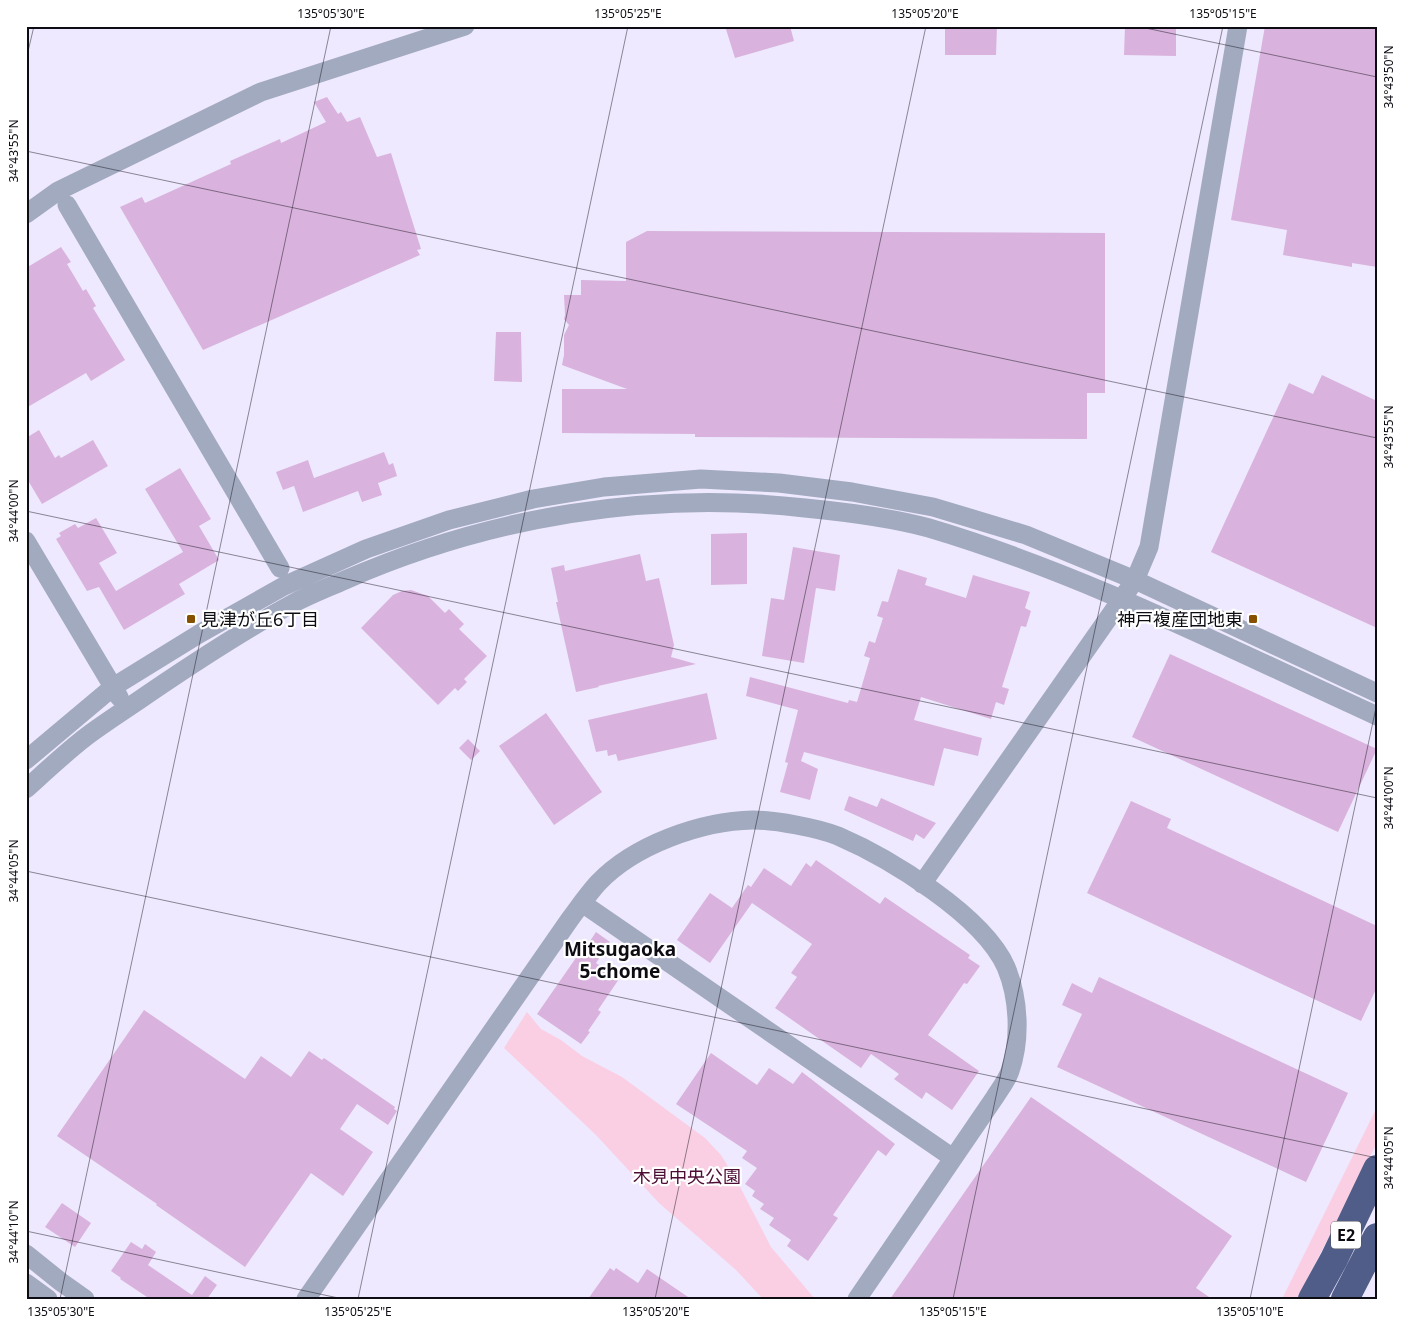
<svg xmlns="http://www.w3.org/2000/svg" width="1403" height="1325" viewBox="0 0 1403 1325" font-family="'Noto Sans','Noto Sans JP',sans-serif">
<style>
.green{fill:#facfe3}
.building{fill:#d9b3dd}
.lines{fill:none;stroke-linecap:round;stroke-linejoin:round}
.minor{stroke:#a2aac0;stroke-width:19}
.highway{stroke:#505d89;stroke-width:28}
.ticks{fill:none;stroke:#0e0c13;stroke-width:1;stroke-opacity:0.45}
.poi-dot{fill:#865000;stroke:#fff;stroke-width:2}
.labels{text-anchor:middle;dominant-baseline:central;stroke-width:4.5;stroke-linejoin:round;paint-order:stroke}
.shield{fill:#fff;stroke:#56555a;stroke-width:1}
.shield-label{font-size:16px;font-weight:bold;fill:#0e0c13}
.poi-label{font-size:18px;fill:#0e0c13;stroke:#fff;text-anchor:start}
.park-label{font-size:18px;fill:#4c0c33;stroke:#fff}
.neighbourhood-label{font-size:19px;font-weight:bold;fill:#0e0c13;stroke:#fff}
.neatline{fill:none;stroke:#0e0c13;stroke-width:2}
.ticks-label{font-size:12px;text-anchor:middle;fill:#0e0c13}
</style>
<rect width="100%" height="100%" fill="#eee9fe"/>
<path class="green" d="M527 1012 541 1029 561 1040 582 1056 622 1077 705 1138 721 1155 737 1181 771 1247 815 1299H763L736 1270 659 1203 596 1135 504 1048Z
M1377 1107V1143L1297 1299H1282Z"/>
<path class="building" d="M725 26H790L794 41 735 58Z
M945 26H997L996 55H945Z
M1125 26H1176V56L1124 55Z
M1265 26H1377V267L1352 263V267L1283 255 1287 230 1231 220Z
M327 97 338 114 341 112 347 122 360 117 377 157 391 153 421 249 417 250 420 255 203 350 120 207 142 197 145 203 231 164 230 161 280 139 281 143 326 122 314 102Z
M647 231 1105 233V393H1087V439L695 437V434L562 433V389H627L562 365 564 355V335L569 325 564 319 565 315 564 295H581V280L626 281V242Z
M61 247 71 262 67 264 83 291 86 289 96 306 93 308 125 360 91 381 86 373 26 408V268Z
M496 332H521L522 382 494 381Z
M1322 375 1377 401V628L1211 552 1289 383 1313 394Z
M39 430 55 458 59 455 61 458 93 440 108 466 42 504 26 477V438Z
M384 452 389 465 393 463 397 476 378 483 382 495 362 502 358 491 303 512 294 486 283 490 276 472 308 460 314 478Z
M180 468 211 519 199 526 219 560 179 584 185 594 124 630 99 587 87 591 56 539 61 536 59 533 75 524 78 528 96 518 117 553 99 563 116 591 183 552 145 489Z
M747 533V584L711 585V534Z
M793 547 840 555 835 591 816 588 804 663 762 656 771 598 784 600Z
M640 554 646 581 659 578 674 645 671 657 696 664 598 686 599 687 576 692 556 602H558L551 568 564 565 565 571Z
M898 569 927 578 925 585 966 598 973 575 1030 592 1025 608 1031 611 1026 627 1021 626 1002 687 1009 689 1004 705 996 702 991 719 921 697 914 720 982 738 978 756 944 748 934 786 804 752 801 761 818 769 810 800 780 792 788 763 785 762 798 710 746 696 750 677 848 703 849 700 857 702 870 658 864 656 869 641 875 643 883 618 877 616 882 601 888 602Z
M411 590 428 596 445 613 449 609 464 624 459 629 487 656 464 679 467 682 458 691 455 688 438 705 361 628 393 595 402 591Z
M1170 654 1377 749 1338 832 1132 737Z
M707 693 717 739 618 761 616 754 608 756 607 750 596 752 588 720Z
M546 713 602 792 554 825 499 746Z
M468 739 480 751 471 760 459 748Z
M849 796 877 807 881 798 936 823 924 839 916 834 913 841 844 810Z
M1131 801 1171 819 1167 828 1377 926V987L1361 1021 1087 893Z
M816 860 880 904 885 897 970 955 968 958 980 966 967 984 964 983 928 1035 979 1071 952 1110 926 1092 922 1099 894 1079 899 1074 871 1054 861 1068 775 1008 797 977 791 973 812 944 752 903 710 963 677 940 710 893 732 908 748 885 751 887 764 868 791 886 806 863 811 867Z
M596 932 610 942 596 963 619 979 598 1010 601 1012 588 1031 590 1032 581 1044 537 1014 580 952 582 953Z
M1099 977 1348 1093 1306 1182 1057 1067 1082 1014 1062 1005 1072 983 1092 993Z
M144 1010 245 1079 261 1056 291 1077 309 1051 322 1060 324 1058 395 1107 394 1109 397 1111 388 1125 357 1104 340 1129 373 1152 343 1196 311 1173 245 1267 156 1205 157 1204 57 1136Z
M711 1053 757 1085 769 1068 793 1084 802 1072 895 1144 886 1156 878 1150 833 1215 838 1218 808 1261 787 1246 791 1240 769 1225 774 1218 760 1209 764 1204 752 1196 755 1191 745 1184 757 1168 742 1158 747 1151 676 1104Z
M1031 1097 1232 1236 1196 1288 1212 1299H890Z
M62 1203 91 1223 75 1247 45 1227Z
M131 1242 142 1249 145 1244 156 1252 148 1265 192 1295 205 1276 217 1285 207 1299H150L120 1279 121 1278 111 1271Z
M610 1268 614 1271 616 1268 638 1283 647 1269 691 1299H588Z"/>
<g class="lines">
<path class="minor" d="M67 205 280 568
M26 214 58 191 261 92 465 26
M26 541 119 697
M26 760 113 687 199 634 284 586 366 549 449 520 533 499 604 487 701 479 779 483 852 492 933 507 1026 535 1135 580 1377 693
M26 789C46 771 66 752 87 736 107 721 128 708 148 694 195 662 242 631 292 604 309 595 327 588 345 580 489 517 649 490 805 508 846 512 889 517 929 528 1084 574 1230 649 1377 716
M922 884 1135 580 1149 547 1238 26
M582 903 953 1158
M26 1254 61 1282 85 1299
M26 1283 48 1299
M306 1299 570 919C579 907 588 894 598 883 634 845 701 821 753 820 775 820 818 828 838 836 889 858 983 915 1006 967 1019 998 1021 1039 1010 1071 1007 1080 1000 1089 995 1097L857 1299"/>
<path class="highway" d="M1312 1299 1334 1259 1377 1169
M1345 1299 1377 1237"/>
</g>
<path class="ticks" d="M1136 26 1377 77M26 60 34 26M26 151 1377 438M26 511 1377 798M26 871 1377 1158M26 1231 343 1299M60 1299 331 26M358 1299 628 26M655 1299 926 26M953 1299 1223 26M1250 1299 1377 703"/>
<g class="poi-dot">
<rect x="186" y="614" width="10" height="10" rx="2.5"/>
<rect x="1248" y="614" width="10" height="10" rx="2.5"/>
</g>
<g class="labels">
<rect class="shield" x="1331" y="1221.5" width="30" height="27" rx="4"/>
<g class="shield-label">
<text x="1346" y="1235">E2</text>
</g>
<g class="poi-label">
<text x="201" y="619">見津が丘6丁目</text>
<text x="1243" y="619" text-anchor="end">神戸複産団地東</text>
</g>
<g class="park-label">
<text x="687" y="1176">木見中央公園</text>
</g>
<g class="neighbourhood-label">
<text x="620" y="949">Mitsugaoka<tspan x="620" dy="22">5-chome</tspan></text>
</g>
</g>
<rect width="1403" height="1325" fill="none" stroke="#ffffff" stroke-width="55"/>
<rect x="28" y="28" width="1348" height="1270" class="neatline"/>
<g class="ticks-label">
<text x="331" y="18">135°05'30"E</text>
<text x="628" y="18">135°05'25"E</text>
<text x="925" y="18">135°05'20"E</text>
<text x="1223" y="18">135°05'15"E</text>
<text transform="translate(1389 77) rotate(-90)" y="4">34°43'50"N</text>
<text transform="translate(14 151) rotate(-90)" y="4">34°43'55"N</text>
<text transform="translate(1389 437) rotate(-90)" y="4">34°43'55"N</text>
<text transform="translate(14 511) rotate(-90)" y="4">34°44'00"N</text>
<text transform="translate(1389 798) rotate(-90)" y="4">34°44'00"N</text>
<text transform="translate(14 871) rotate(-90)" y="4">34°44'05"N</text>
<text transform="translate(1389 1158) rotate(-90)" y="4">34°44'05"N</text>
<text transform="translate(14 1232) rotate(-90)" y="4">34°44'10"N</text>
<text x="61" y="1316">135°05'30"E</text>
<text x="358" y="1316">135°05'25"E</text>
<text x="656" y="1316">135°05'20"E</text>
<text x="953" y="1316">135°05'15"E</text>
<text x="1250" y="1316">135°05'10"E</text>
</g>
</svg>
